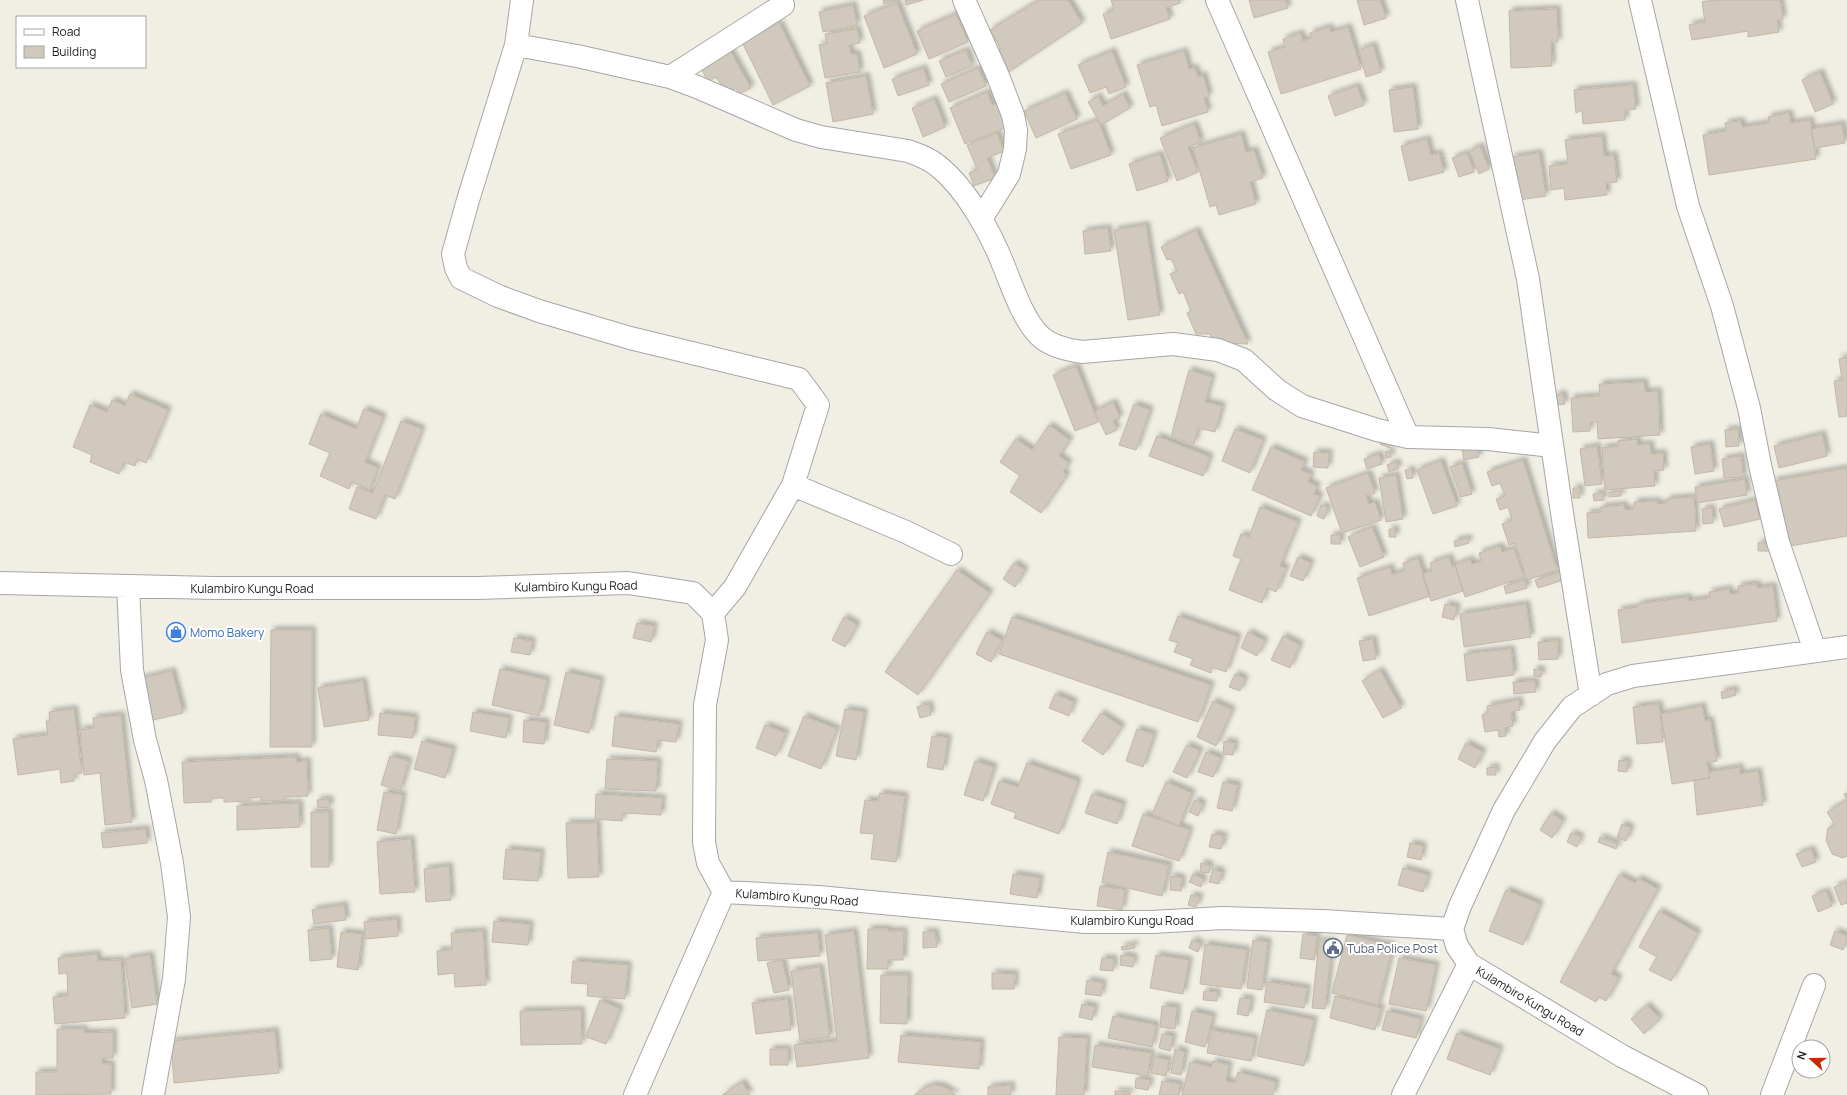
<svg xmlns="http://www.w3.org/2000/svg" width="1847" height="1095" viewBox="0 0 1847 1095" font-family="Manrope,sans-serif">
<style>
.building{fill:#d1c9bd;stroke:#c4b8a5;filter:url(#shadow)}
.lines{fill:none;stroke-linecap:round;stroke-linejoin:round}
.minor-casing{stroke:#a6a6a6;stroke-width:24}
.minor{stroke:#fff;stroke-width:22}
.labels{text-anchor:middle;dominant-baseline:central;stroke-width:4;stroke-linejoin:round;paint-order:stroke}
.street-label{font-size:12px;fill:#1f1f1f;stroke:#fff}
.shop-label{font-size:12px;fill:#366cbe;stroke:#fff;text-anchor:start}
.service-label{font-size:12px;fill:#4e5e75;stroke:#fff;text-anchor:start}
</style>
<defs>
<filter id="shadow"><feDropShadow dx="3.5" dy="-3.5" stdDeviation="2" flood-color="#0004"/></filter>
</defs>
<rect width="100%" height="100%" fill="#f1efe4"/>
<path class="building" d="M883 0H900L884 4Z
M905 0H923L906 5Z
M1039 0H1068L1082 23 1004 75 990 56 1001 49 990 30Z
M1111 0H1179L1180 3 1166 8 1170 19 1111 39 1103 14 1114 10Z
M1249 0H1285L1288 8 1254 18Z
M1357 0H1380L1386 18 1364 25Z
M1717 0H1780L1783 19 1777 20 1779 32 1748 37V31L1692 40 1689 25 1705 22 1702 2Z
M897 3 917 54 884 68 864 16Z
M853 5 857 25 823 32 819 12Z
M1557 9 1558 42H1551L1552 66 1511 68 1509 11Z
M956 14 968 42 929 59 917 31Z
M779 23 810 86 773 105 742 42Z
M1329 27 1331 32 1348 27 1361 69 1281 94 1268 52 1285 47 1283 39 1300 33 1303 41 1311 38 1310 33Z
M857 29 860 43 849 45 851 54H857L860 72 825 78 819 45 827 44 825 34Z
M1373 45 1381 72 1366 77 1359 50Z
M729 49 751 88 739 94 736 88 732 91 729 86 724 89 716 77 708 82 700 66Z
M966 50 972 66 946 77 939 61Z
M1112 51 1126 87 1109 94 1106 87 1090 93 1078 65Z
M1184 51 1189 69 1195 68 1198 77 1203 75 1209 96 1204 98 1208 112 1162 126 1156 105 1150 107 1137 65Z
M923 68 929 85 898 96 892 79Z
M978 68 986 86 949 102 941 84Z
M1820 72 1833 104 1815 112 1802 80Z
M866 76 873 114 833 122 826 83Z
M1633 85 1636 109 1625 110V120L1583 124 1582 110 1576 113 1574 90Z
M1357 86 1364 105 1335 116 1328 96Z
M1413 87 1418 129 1394 132 1389 90Z
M987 92 992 105 999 102 1009 126 965 144 950 108Z
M1065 93 1077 119 1036 138 1024 111Z
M1123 94 1130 108 1101 125 1088 102 1098 96 1103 106Z
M934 99 945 127 923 137 912 108Z
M1789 113 1791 123 1810 120 1816 159 1709 175 1703 135 1726 131 1725 123 1741 121 1742 127 1769 123 1768 117Z
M1098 120 1111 155 1071 169 1058 134Z
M1194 124 1201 142 1188 147 1198 172 1177 181 1160 138Z
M1842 124 1845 143 1815 148 1811 129Z
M997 133 1004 151 987 158 995 178 974 186 969 173 977 169 967 145Z
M1241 134 1246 152 1254 150 1263 178 1250 182 1256 204 1219 215 1216 205 1210 207 1193 148Z
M1602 136 1604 156 1614 155 1617 182 1606 183 1607 195 1565 200 1564 188 1551 190 1549 166 1568 164 1565 140Z
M1427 139 1431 155 1439 153 1444 172 1409 181 1401 146Z
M1480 146 1489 169 1479 174 1469 151Z
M1467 153 1474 172 1459 177 1452 158Z
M1539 153 1546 196 1519 200 1512 157Z
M1160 154 1168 181 1137 191 1129 164Z
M1146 225 1160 315 1128 320 1114 230Z
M1108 228 1111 251 1085 254 1083 231Z
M1196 230 1248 344 1213 343 1210 334H1196L1187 313 1191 311 1183 292 1179 294 1170 274 1177 271 1171 259 1167 260 1161 247Z
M1847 357V416L1839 417 1834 381 1842 380 1839 359Z
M1076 366 1098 422 1075 431 1053 375Z
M1189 370 1212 377 1205 402 1222 406 1215 432 1198 428 1194 444 1171 437Z
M1644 382 1645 392 1658 391 1660 435 1598 439 1597 422H1590V431L1573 432 1571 398 1600 396 1599 384Z
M130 394 168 410 146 463 137 459 135 466 124 462 119 474 90 462 92 455 73 447 90 405 107 412 112 400 125 406Z
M1563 394 1565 404 1557 405 1555 395Z
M1113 402 1120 418 1113 421 1117 430 1106 435 1095 411Z
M1134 404 1150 410 1136 450 1119 445Z
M364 409 383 417 365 462 378 468 370 490 352 482 349 489 320 476 330 453 309 444 321 414 356 429Z
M401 421 422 429 395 499 385 495 376 519 349 509 357 487 373 493Z
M1049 425 1070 440 1059 456 1069 463 1063 472 1067 475 1041 513 1010 492 1020 476 1000 462 1016 439 1032 450Z
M1235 429 1263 440 1250 473 1222 461Z
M1738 429 1739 446 1726 447 1725 430Z
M1384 433 1394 437 1390 448 1380 444Z
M1822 434 1827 456 1779 468 1774 446Z
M1157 436 1210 457 1203 476 1149 456Z
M1637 439V445L1650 444 1651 454 1663 453 1664 470 1654 471 1655 486 1605 490 1602 448 1618 446V441Z
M1710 444 1714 471 1695 474 1691 447Z
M1477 445 1479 457 1464 460 1462 449Z
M1597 446 1602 484 1585 486 1580 449Z
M1271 447 1305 462 1301 470 1311 474 1308 482 1317 486 1314 494 1320 496 1311 516 1252 490Z
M1391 451V457L1386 458 1385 452Z
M1314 452 1329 453 1328 468 1313 467Z
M1379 454 1382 464 1367 469 1364 459Z
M1741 456 1743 477 1724 478 1722 459Z
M1523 460 1557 570 1527 580 1515 543 1509 545 1502 524 1512 520 1508 507 1500 510 1496 499 1505 496 1500 483 1492 486 1487 472Z
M1441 461 1457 506 1433 514 1417 470Z
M1396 462 1399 468 1389 472 1387 465Z
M1462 463 1472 494 1461 497 1450 467Z
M1847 468V536L1785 547 1773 481Z
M1405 470H1412L1413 478 1407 479Z
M1368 473 1375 493 1366 496 1369 504 1375 502 1381 520 1342 533 1326 488Z
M1396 475 1403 519 1386 522 1379 478Z
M1745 479 1747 495 1697 503 1695 487Z
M1573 488H1580V498H1573Z
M1621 491V496L1609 497V492Z
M1603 493 1604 500 1594 501 1593 494Z
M1694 497 1696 531 1588 538 1587 513 1601 512V507L1624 505 1625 510 1634 509V502L1657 501V504L1667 503V499Z
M1755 500 1760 519 1724 527 1719 509Z
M1321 505 1328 508 1324 519 1317 516Z
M1260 507 1298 522 1280 566 1286 568 1276 592 1267 588 1262 603 1229 590 1241 559 1233 556 1241 534 1249 537Z
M1712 508 1713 523 1703 524 1702 509Z
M1372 527 1384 557 1360 567 1348 537Z
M1389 529H1395L1396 537H1389Z
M1331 535H1340L1341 544H1331Z
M1468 538 1469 543 1455 547 1454 541Z
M1758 543H1772L1773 551H1758Z
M1500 546 1502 552 1514 548 1524 577 1465 597 1455 565 1470 559 1472 564 1481 561 1479 553Z
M1298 557 1311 563 1303 581 1290 576Z
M1449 557 1452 567 1455 565 1463 591 1431 601 1422 574 1432 571 1430 563Z
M1418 558 1430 596 1369 616 1357 578 1390 567 1392 575 1405 570 1403 563Z
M1014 563 1025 570 1015 587 1003 579Z
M957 570 990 593 918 695 885 672Z
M1561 572 1563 580 1538 588 1535 580Z
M1525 580 1527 588 1506 594 1504 586Z
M1757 584V588L1773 586 1777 621 1622 643 1618 610 1638 607V604L1688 597V601L1710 598 1709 592 1729 589 1730 594 1739 593 1738 586Z
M1445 604 1457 607 1454 620 1442 617Z
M1526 604 1531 637 1464 647 1460 614Z
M1178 616 1238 637 1226 672 1212 667 1211 673 1190 665 1193 659 1174 652 1178 643 1169 640Z
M844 617 857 625 845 647 832 640Z
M1012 617 1211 685 1198 722 999 654Z
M637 623 654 626 651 642 633 638Z
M271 630H312V747H270Z
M987 632 1002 640 991 662 976 654Z
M1248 632 1265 641 1257 656 1241 648Z
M1283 636 1300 645 1290 668 1271 660Z
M514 638 532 641 530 655 511 652Z
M1373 639 1376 659 1363 661 1359 641Z
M1558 641V659L1539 660 1538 642Z
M1511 649 1514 675 1467 681 1464 654Z
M500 669 547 680 539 716 492 705Z
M1534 669 1542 670 1541 677 1534 676Z
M1380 670 1401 708 1383 718 1362 681Z
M172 671 183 713 145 722 135 680Z
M566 672 601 680 589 733 554 725Z
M1235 674 1245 679 1240 691 1229 687Z
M363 681 369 720 324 727 318 688Z
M1535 681 1536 692 1514 694 1513 682Z
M1734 689 1736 695 1722 699 1721 692Z
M1055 694 1074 702 1069 716 1049 708Z
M1519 700 1520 710 1511 712 1513 726 1505 728 1506 736 1499 737 1498 730 1485 732 1482 715 1488 713 1487 706Z
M1213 701 1232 710 1216 746 1197 737Z
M929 704 931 715 920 718 917 707Z
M1659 704 1663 742 1637 744 1633 707Z
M1702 706 1705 721 1710 720 1717 761 1707 762 1710 778 1672 784 1661 714Z
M74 709 82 773 74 774V781L61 783 60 769 18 775 13 739 48 735 46 721H50L49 712Z
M845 709 864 712 856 760 836 756Z
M473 712 509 718 506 738 470 731Z
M380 713 415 717 413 738 378 735Z
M1101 713 1122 727 1103 755 1082 741Z
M121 715 132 822 105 825 100 773 84 775 80 730 94 728 93 718Z
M615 716 679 724 676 742 658 740 656 752 612 746Z
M804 716 837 729 821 769 788 756Z
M524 720 546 722 544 744 523 742Z
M765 725 786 733 776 756 756 748Z
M1137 729 1154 734 1143 767 1126 761Z
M932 736 948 738 943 770 927 767Z
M422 741 453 749 445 778 414 769Z
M1224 741 1235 743 1233 755 1223 754Z
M1466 743 1483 752 1475 768 1458 759Z
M1187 745 1200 751 1187 778 1173 772Z
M1206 752 1221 758 1213 777 1198 772Z
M390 756 409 761 400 791 381 785Z
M296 757V762L307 761 308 796 284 797 285 800 261 801V797L249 798V801L224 802V798H211V802L184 803 182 762Z
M607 759 658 761 656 791 605 789Z
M1619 760 1628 761 1627 772 1618 771Z
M975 761 994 767 983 801 964 795Z
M1027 763 1078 781 1059 834 1014 818 1016 813 991 804 999 781 1018 787Z
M1496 767V775H1487V768Z
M1740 767V774L1758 771 1763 805 1697 815 1694 780 1710 778 1709 772Z
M1166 782 1192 793 1179 826 1152 814Z
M1223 782 1238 785 1232 811 1217 808Z
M384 792 403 795 396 834 377 830Z
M880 793 905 796 896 862 871 859 874 834 860 833 865 800 878 801Z
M1847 793V856L1843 858 1832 854 1826 840 1828 828 1835 825 1827 812 1847 800 1844 794Z
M596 794 662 798 661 815 623 813 622 821 595 819Z
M1092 794 1123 804 1117 824 1085 813Z
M329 799 330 807 318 808 317 800Z
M1195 800 1203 804 1198 816 1189 812Z
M299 803 300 827 237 830V806Z
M311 812H329V867H311Z
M1551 813 1563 821 1552 838 1540 830Z
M1143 814 1190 830 1179 861 1132 846Z
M566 823H597L599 877 568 878Z
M1622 824 1631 828 1626 841 1617 838Z
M146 829 147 843 103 848 101 833Z
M1571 833 1581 837 1577 847 1567 842Z
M1212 834 1224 836 1221 849 1209 847Z
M1600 837 1618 844 1616 849 1598 842Z
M411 839 415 892 380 894 377 842Z
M1410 843 1423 846 1421 860 1407 857Z
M506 849 541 852 538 881 503 879Z
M1811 849 1816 862 1802 867 1796 854Z
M1108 852 1169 865 1162 896 1102 882Z
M1201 863 1210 865 1209 873 1200 872Z
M449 866 451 900 426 902 424 869Z
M1403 868 1428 875 1423 892 1398 885Z
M1213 869 1222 872 1219 884 1209 882Z
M1013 874 1040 878 1037 898 1010 894Z
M1193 874 1204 879 1201 887 1189 882Z
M1619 875 1635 883 1638 878 1658 889 1611 974 1619 978 1606 1001 1599 997 1596 1002 1560 982Z
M1171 876 1182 878 1181 891 1170 890Z
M1847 882V903L1841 905 1834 887Z
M1100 886 1125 890 1122 910 1097 906Z
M1506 890 1540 904 1523 945 1489 931Z
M1826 891 1832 906 1818 912 1812 896Z
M1191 895 1200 897 1196 907 1188 905Z
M344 905 346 920 314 924 312 910Z
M1659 911 1698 933 1671 981 1649 970 1657 957 1639 947Z
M397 919 398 936 365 939 364 922Z
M494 921 530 924 528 945 492 942Z
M329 928 332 959 310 961 308 930Z
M868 929H888V931H904L903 960H888V969H867Z
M483 931 486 985 455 987 454 973 438 975 437 951 452 950 451 933Z
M854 931 869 1058 797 1067 794 1045 837 1041 825 935Z
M1835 931 1847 936V941L1843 950 1830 945Z
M341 932 362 934 358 970 337 967Z
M923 932H935L937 947 923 948Z
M818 933 820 956 758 961 756 938Z
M1303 934 1317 936 1314 960 1300 958Z
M1347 935 1393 946 1378 1005 1332 993Z
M1192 940 1201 944 1198 952 1189 948Z
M1253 940 1268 942 1262 990 1247 988Z
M1319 941 1332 942 1325 1009 1312 1008Z
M1134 944 1135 948 1122 950 1121 947Z
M1205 944 1247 950 1241 989 1200 984Z
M97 954 98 961 121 960 125 1018 55 1024 53 997 68 996 67 973 59 974 58 958Z
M150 955 157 1004 132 1008 125 959Z
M1121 955 1134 957 1133 967 1120 965Z
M1156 955 1189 960 1183 994 1150 988Z
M1102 958 1114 959 1113 971 1100 970Z
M1399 958 1436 965 1426 1011 1389 1004Z
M782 960 789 990 774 993 767 963Z
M573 961 628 965 625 999 587 996 588 984 571 983Z
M820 967 830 1037 800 1041 791 971Z
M992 973 1015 974 1014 989H992Z
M881 975H908L907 1024 880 1023Z
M1087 980 1103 983 1101 996 1085 994Z
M1267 982 1307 988 1304 1008 1264 1002Z
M1204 991 1217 992V1001L1203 1000Z
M1335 996 1381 1008 1375 1030 1330 1018Z
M1240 998 1251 999 1248 1016 1237 1014Z
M788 999 791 1030 756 1034 752 1003Z
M600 1000 620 1009 606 1044 586 1037Z
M1082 1004 1095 1007 1092 1020 1079 1017Z
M1647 1005 1660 1019 1644 1034 1631 1019Z
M1162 1006 1177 1007 1175 1029 1160 1027Z
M581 1010 582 1044 521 1045 520 1011Z
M1267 1010 1314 1020 1304 1066 1257 1056Z
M1192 1011 1213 1016 1205 1047 1185 1042Z
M1387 1011 1421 1019 1416 1038 1382 1030Z
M1113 1016 1156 1025 1152 1047 1108 1038Z
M57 1029H84V1033L113 1032V1058H102V1064H111V1094L36 1095V1072H57Z
M1211 1030 1255 1038 1251 1061 1207 1053Z
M275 1031 279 1073 174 1083 171 1041Z
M1457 1033 1500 1049 1490 1075 1447 1059Z
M1162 1034 1173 1036 1170 1051 1159 1048Z
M901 1035 981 1042 979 1069 898 1062Z
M1059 1037 1087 1038 1084 1095H1056Z
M1095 1045 1151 1053 1148 1076 1092 1067Z
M770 1049H788V1065H770Z
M1175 1049 1185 1052 1181 1075 1171 1073Z
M1154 1057 1169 1060 1166 1076 1151 1073Z
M1213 1061 1229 1065 1226 1081 1235 1083 1238 1072 1276 1082 1273 1095H1182L1190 1062 1211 1067Z
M1136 1078 1150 1080 1148 1090 1135 1088Z
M1162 1081 1180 1084 1179 1095H1159Z
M742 1082 750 1095H722Z
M934 1085 944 1087 956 1095H914L924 1088Z
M1011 1085V1095H988V1087Z
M1115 1091 1130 1092V1095H1115Z"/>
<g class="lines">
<defs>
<path id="minor" d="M522 0 516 45 577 56 670 77 697 87 796 130 821 137 908 151C919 155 930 159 938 166 967 189 992 235 1005 269 1013 289 1024 321 1040 336 1050 346 1068 350 1082 352L1173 344 1218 350 1244 360 1277 390 1302 406 1377 430 1408 437 1488 439 1552 446
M964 0 998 76 1013 115 1016 130 1015 149 1009 174 981 219
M1217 0 1408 437
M1467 0 1528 279 1562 513 1591 695
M1640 0 1688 206 1722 306 1749 408 1760 465 1778 542 1815 651
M516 45 468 200 453 254 456 268 461 278 498 296 539 311 630 338 799 379 818 405 793 485
M670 77 783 5
M0 583 214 588H477L628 583 693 593 713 613 717 640 705 705 704 842 708 863 724 892 818 897 1085 922H1152L1222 918 1323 921 1452 929
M128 586 132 670 145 740 156 780 172 863 179 917 174 979 153 1095
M713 613 735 587 793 485 906 532 951 554
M1452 929 1460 906 1504 810 1545 741 1572 707 1607 684 1633 676 1847 647
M1452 929 1457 946 1469 964 1622 1056 1697 1095
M635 1095 724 892
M1403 1095 1469 964
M1772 1095 1814 985"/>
</defs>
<use href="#minor" class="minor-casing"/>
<use href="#minor" class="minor"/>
</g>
<defs>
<symbol id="shop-ring" viewBox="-11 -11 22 22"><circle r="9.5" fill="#fff" stroke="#3f7fe0" stroke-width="1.5"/><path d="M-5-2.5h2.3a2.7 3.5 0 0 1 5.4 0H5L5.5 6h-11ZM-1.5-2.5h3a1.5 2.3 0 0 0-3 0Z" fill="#3f7fe0"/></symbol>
<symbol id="civic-ring" viewBox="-11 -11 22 22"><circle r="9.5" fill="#fff" stroke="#5c6f8a" stroke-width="1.5"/><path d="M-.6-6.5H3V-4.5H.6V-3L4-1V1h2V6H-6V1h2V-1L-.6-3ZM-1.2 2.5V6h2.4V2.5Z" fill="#5c6f8a"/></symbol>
</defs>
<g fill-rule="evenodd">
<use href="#shop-ring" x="165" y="621" width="22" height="22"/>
<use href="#civic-ring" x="1322" y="937" width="22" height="22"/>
</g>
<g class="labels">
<g class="street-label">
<text transform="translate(576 586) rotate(-1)">Kulambiro Kungu Road</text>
<text x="252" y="588">Kulambiro Kungu Road</text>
<text transform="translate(797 897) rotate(4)">Kulambiro Kungu Road</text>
<text x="1132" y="920">Kulambiro Kungu Road</text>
<text transform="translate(1530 1001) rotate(31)">Kulambiro Kungu Road</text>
</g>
<g class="shop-label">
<text x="190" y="632">Momo Bakery</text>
</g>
<g class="service-label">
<text x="1347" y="948">Tuba Police Post</text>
</g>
</g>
<rect x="16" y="16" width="130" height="52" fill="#ffffff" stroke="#a5a5a5"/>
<rect x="24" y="29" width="20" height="6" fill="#ffffff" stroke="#a5a5a5"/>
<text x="52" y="36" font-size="12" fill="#1f1f1f">Road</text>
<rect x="24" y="46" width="20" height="12" fill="#d1c9bd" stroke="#a5a5a5"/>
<text x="52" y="56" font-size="12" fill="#1f1f1f">Building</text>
<g transform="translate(1811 1059) rotate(291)"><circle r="19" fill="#ffffff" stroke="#a5a5a5"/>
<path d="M0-3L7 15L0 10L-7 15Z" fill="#ce2600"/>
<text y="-6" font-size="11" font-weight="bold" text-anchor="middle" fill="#1f1f1f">N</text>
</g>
</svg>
